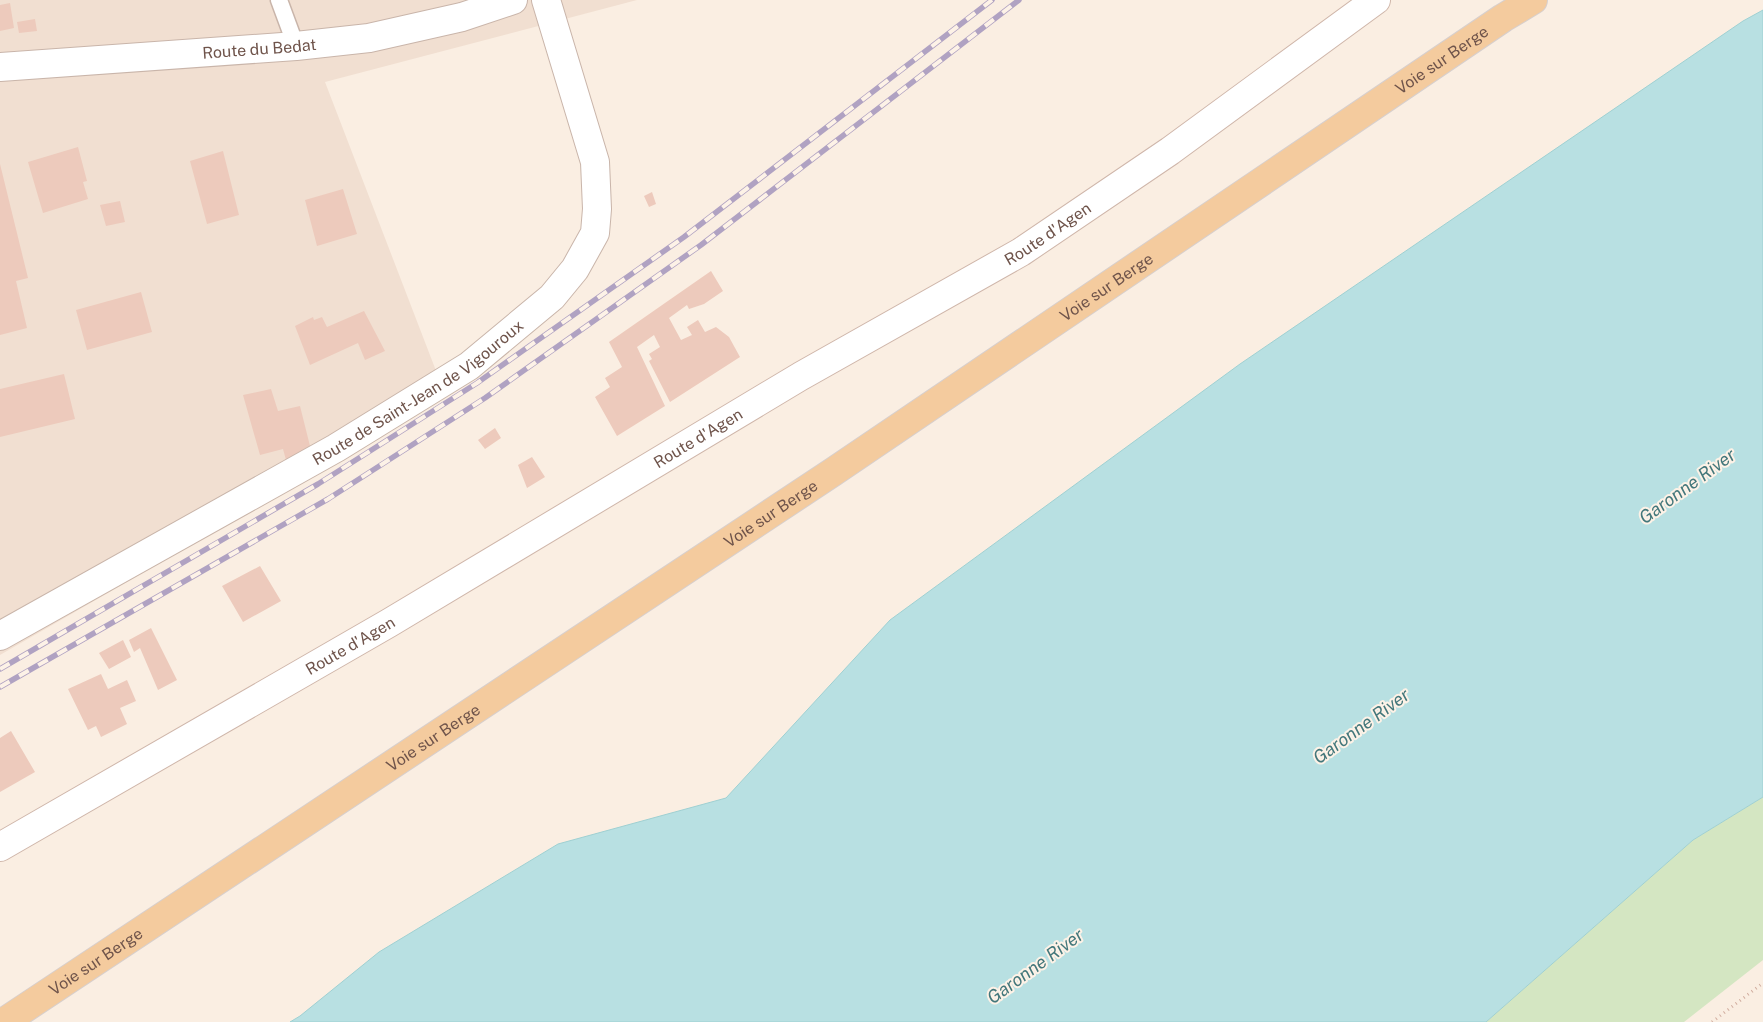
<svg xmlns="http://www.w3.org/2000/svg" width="1763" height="1022" viewBox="0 0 1763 1022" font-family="'Public Sans',sans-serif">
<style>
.residential{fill:#f1dfd1}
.green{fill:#d4e6c2}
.water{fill:#b8e0e2;stroke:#9fd0d2}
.building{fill:#edcabc}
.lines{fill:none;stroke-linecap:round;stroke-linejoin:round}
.lane-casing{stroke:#c9b5aa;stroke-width:19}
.street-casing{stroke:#c9b5aa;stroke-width:30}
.secondary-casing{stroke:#cfb6aa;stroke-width:30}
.primary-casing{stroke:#d7cfcd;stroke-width:30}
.path{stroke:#d1ad9f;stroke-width:3;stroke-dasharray:1 4;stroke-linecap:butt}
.lane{stroke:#fff;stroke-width:16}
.street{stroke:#fff;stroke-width:28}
.secondary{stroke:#fff;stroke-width:28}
.primary{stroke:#f4cb9e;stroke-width:28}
.rail-casing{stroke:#b0a2c2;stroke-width:5.5}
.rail{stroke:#fdf2e7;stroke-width:4;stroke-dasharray:11;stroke-linecap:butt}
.labels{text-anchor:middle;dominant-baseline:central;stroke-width:4;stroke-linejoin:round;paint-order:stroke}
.street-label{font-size:16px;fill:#6f544b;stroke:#fdf2e7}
.water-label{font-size:18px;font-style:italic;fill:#43777b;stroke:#fdf2e7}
</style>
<rect width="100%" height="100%" fill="#faeee2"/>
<path class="residential" d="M0 0H637L325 82 443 389 268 501 0 655Z"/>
<path class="green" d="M1763 797V960L1684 1022H1486L1693 840Z"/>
<path class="water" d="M1763 10V797L1693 840 1486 1022H290L300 1016 379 952 558 844 726 798 890 620 1240 364 1743 21Z"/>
<path class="building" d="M10 3 14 28 0 31V5Z
M35 19 37 31 19 33 17 22Z
M78 147 87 181 83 182 88 199 43 213 28 162Z
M223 151 239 215 207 224 190 161Z
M0 164 28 278 16 281 27 328 0 335Z
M343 189 357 234 317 246 305 200Z
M652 192 656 204 649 207 644 196Z
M120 201 125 222 106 226 100 205Z
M711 271 723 291 704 304 689 309 687 305 669 318 681 340 692 335 687 327 698 320 705 332 716 327 729 337 740 357 670 402 649 361 652 359 649 354 660 347 654 335 637 347 665 406 617 436 595 397 610 387 605 378 622 367 609 342Z
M141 292 152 332 87 350 76 310Z
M364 311 385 351 365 360 358 343 310 365 295 326 313 317 314 320 322 317 327 327Z
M64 374 75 419 0 437V389Z
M271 389 278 411 300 406 310 446 286 460 283 449 260 455 243 395Z
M495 428 501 438 485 449 478 440Z
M532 457 545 477 527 488 518 465Z
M260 566 281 601 243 622 222 586Z
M151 628 177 680 158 690 140 648 134 652 129 640Z
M123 640 131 657 109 669 99 653Z
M101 674 108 689 127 680 136 701 120 708 127 724 101 737 96 726 88 730 68 689Z
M11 731 35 772 0 792V738Z"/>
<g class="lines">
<defs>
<path id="lane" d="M279 0 296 46"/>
<g id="street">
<path id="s1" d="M0 67 296 46 369 38 462 17 513 0"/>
<path id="s2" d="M0 636 336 448 469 366 552 297 575 269 595 233 597 209 595 162 546 0"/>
</g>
<g id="secondary">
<path id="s3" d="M0 847 389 623 801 376 1021 252 1170 151 1376 0"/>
</g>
<g id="primary">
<path id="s4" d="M4 1022 833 472 1503 18 1533 0"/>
</g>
</defs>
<use href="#lane" class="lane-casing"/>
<use href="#street" class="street-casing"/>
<use href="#secondary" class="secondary-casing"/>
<use href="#primary" class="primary-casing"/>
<path class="path" d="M1712 1022 1763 983"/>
<use href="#lane" class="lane"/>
<use href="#street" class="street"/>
<use href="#secondary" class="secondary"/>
<use href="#primary" class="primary"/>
<defs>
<path id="rail" d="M0 669 318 484 477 383 684 237 992 0
M0 687 328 499 485 398 701 245 1019 0"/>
</defs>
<use href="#rail" class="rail-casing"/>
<use href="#rail" class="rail"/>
</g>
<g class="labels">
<g class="street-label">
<text stroke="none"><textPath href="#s1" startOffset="260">Route du Bedat</textPath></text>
<text stroke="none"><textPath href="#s4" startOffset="1730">Voie sur Berge</textPath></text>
<text stroke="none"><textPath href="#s3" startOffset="1214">Route d'Agen</textPath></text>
<text stroke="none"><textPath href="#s4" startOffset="1325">Voie sur Berge</textPath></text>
<text stroke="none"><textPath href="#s2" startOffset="484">Route de Saint-Jean de Vigouroux</textPath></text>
<text stroke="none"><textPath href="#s3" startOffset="809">Route d'Agen</textPath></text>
<text stroke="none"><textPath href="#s4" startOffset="920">Voie sur Berge</textPath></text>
<text stroke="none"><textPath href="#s3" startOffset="404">Route d'Agen</textPath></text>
<text stroke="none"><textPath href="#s4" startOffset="515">Voie sur Berge</textPath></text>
<text stroke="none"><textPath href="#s4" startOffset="110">Voie sur Berge</textPath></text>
</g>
<g class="water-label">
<text transform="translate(1687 486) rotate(-36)">Garonne River</text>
<text transform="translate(1361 726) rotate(-36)">Garonne River</text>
<text transform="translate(1035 966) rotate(-36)">Garonne River</text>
</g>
</g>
</svg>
